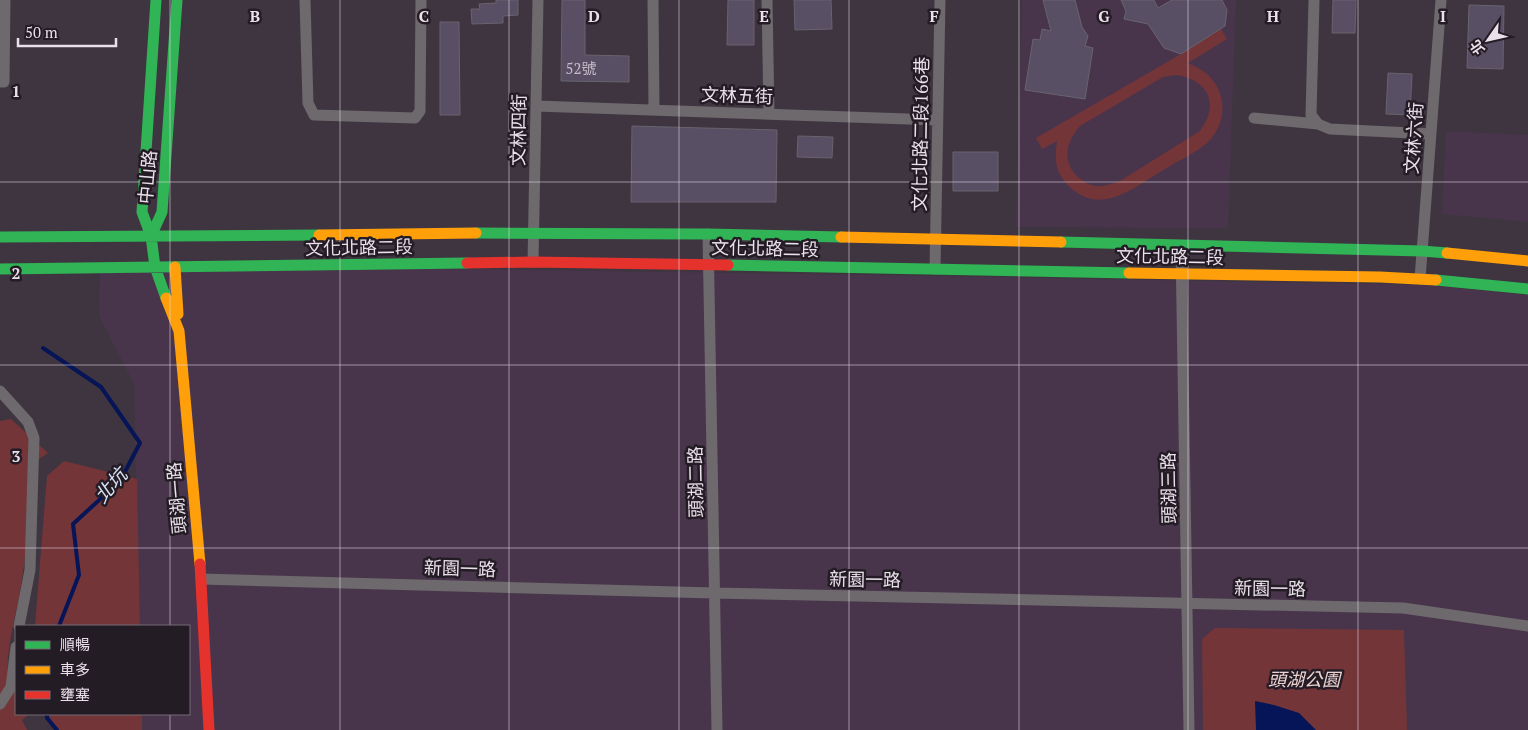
<svg xmlns="http://www.w3.org/2000/svg" width="1528" height="730" viewBox="0 0 1528 730" font-family="'PT Serif','Noto Sans TC',serif">
<style>
.built{fill:#48354b}
.green{fill:#743538;fill-rule:evenodd}
.water{fill:#061557}
.lines{fill:none;stroke-linecap:round;stroke-linejoin:round}
.stream{stroke:#061557;stroke-width:4}
.building{fill:#584f64;stroke:#68636d}
.street{stroke:#6e696d;stroke-width:11}
.fast{stroke:#30b455;stroke-width:11}
.slow{stroke:#ff9f0a;stroke-width:11}
.jam{stroke:#e5322d;stroke-width:11}
.grid{fill:none;stroke:#eae0eb;stroke-width:1;stroke-opacity:0.55}
.labels{text-anchor:middle;dominant-baseline:central;stroke-width:5;stroke-linejoin:round;paint-order:stroke}
.number-label{font-size:15px;fill:#c6bcc9}
.street-label{font-size:18px;fill:#eae0eb;stroke:#241c25}
.park-label{font-size:18px;font-style:italic;fill:#f0d4d2;stroke:#241c25}
.water-label{font-size:19px;font-style:italic;fill:#d6e1f7;stroke:#241c25}
.grid-label{font-size:16px;text-anchor:middle;font-weight:bold;fill:#eae0eb;stroke:#241c25;stroke-width:5;stroke-linejoin:round;paint-order:stroke}
</style>
<rect width="100%" height="100%" fill="#3e3540"/>
<path class="built" d="M1022 0H1236L1228 228 1016 227Z
M1446 131 1528 135V222L1442 214Z
M100 264 934 276 1426 285 1528 295V730H142V714H189V626H140L134 384 99 316Z"/>
<path class="green" d="M1221 29 1227 39 1188 63C1196 67 1204 70 1210 77 1228 96 1226 125 1207 143 1197 152 1178 161 1165 169 1151 177 1137 188 1122 194 1114 198 1100 201 1092 199 1077 196 1061 182 1057 167 1055 158 1056 150 1057 141L1042 149 1036 138 1181 54ZM1177 75C1210 81 1219 105 1200 131L1120 181C1113 183 1105 187 1097 186 1090 186 1084 182 1079 178 1061 162 1066 142 1080 126L1163 77Z
M11 419 48 453 29 466C29 505 28 546 21 585 16 617 5 650 8 683L16 691V714H29L22 720 27 730H0V421Z
M64 461 137 479 140 626H35L47 476Z
M1215 628 1404 630 1407 730H1203L1202 639Z
M48 714H142V730H56Z"/>
<path class="water" d="M1255 701 1274 705 1299 713 1316 730H1256Z"/>
<g class="lines">
<path class="stream" d="M43 348 101 387 140 443 120 481 73 524 79 575 59 626
M47 714V718L57 730"/>
</g>
<path class="building" d="M496 0H518V15L503 16V23L472 24 471 9H480L479 4 496 3Z
M562 0H585V55L629 56V82L561 81Z
M728 0H754V45H727Z
M794 0H831L832 29 795 30Z
M1043 0H1075L1082 27 1088 36 1085 46 1093 48 1085 99 1025 90 1033 39 1040 40 1042 29 1051 31Z
M1121 0H1154L1158 8 1172 0H1222L1227 10 1225 26 1181 54 1164 48 1148 24 1124 19 1126 11Z
M1333 0H1356L1355 33H1332Z
M1469 5 1504 6 1503 69 1467 68Z
M440 22H459L460 115H440Z
M1388 73 1412 74 1410 115 1386 114Z
M632 126 777 130 776 202H631Z
M798 136 833 137 832 158 797 157Z
M953 152H998V191H953Z"/>
<g class="lines">
<path class="street" d="M305 0 308 103 314 115 415 118 420 111 421 0
M653 0 654 110
M767 0 769 114
M1314 0 1311 115 1318 124 1330 129 1431 134
M0 82H4L5 0
M536 106 937 120
M1254 118 1318 124
M708 234 717 730
M1181 246 1189 730
M533 262 538 0
M935 269 940 0
M1420 279 1441 0
M0 391 28 422 34 438 30 570 19 626
M201 579 714 593 1403 608 1528 626
M0 704 11 687 16 647"/>
<path class="fast" d="M156 0 142 212 151 236 155 267 166 298
M476 233 708 234 841 237
M151 236 162 212 177 0
M0 237 319 235
M1061 242 1422 251 1447 253
M728 265 1129 273
M0 269 467 263
M1436 280 1528 289"/>
<path class="slow" d="M319 235 476 233
M841 237 1061 242
M1447 253 1528 261
M175 267 178 314
M1129 273 1380 277 1436 280
M166 298 179 331 200 564"/>
<path class="jam" d="M467 263 533 262 728 265
M200 564 209 730"/>
</g>
<path class="grid" d="M170 0V626M340 0V730M509 0V730M679 0V730M849 0V730M1019 0V730M1188 0V730M1358 0V730M0 182H1528M0 365H1528M0 548H1528M170 714V730"/>
<g class="labels">
<g class="number-label">
<text x="581" y="68">52號</text>
</g>
<g class="street-label">
<text transform="translate(737 95) rotate(2)">文林五街</text>
<text transform="translate(518 130) rotate(-89)">文林四街</text>
<text transform="translate(920 134) rotate(-89)">文化北路二段166巷</text>
<text transform="translate(1413 138) rotate(-86)">文林六街</text>
<text transform="translate(147 177) rotate(-85)">中山路</text>
<text transform="translate(359 247) rotate(-1)">文化北路二段</text>
<text transform="translate(765 248) rotate(1)">文化北路二段</text>
<text transform="translate(1170 256) rotate(1)">文化北路二段</text>
<text transform="translate(695 482) rotate(-91)">頭湖二路</text>
<text transform="translate(1168 488) rotate(-91)">頭湖三路</text>
<text transform="translate(176 498) rotate(-95)">頭湖一路</text>
<text transform="translate(460 568) rotate(2)">新園一路</text>
<text transform="translate(865 579) rotate(1)">新園一路</text>
<text transform="translate(1270 588) rotate(1)">新園一路</text>
</g>
<g class="park-label">
<text x="1304" y="679">頭湖公園</text>
</g>
<g class="water-label">
<text transform="translate(110 485) rotate(-49)">北坑</text>
</g>
</g>
<g class="grid-label">
<text x="255" y="22">B</text>
<text x="424" y="22">C</text>
<text x="594" y="22">D</text>
<text x="764" y="22">E</text>
<text x="934" y="22">F</text>
<text x="1104" y="22">G</text>
<text x="1273" y="22">H</text>
<text x="1443" y="22">I</text>
<text x="16" y="97">1</text>
<text x="16" y="279">2</text>
<text x="16" y="462">3</text>
</g>
<rect x="15" y="625" width="175" height="90" fill="#241c25" stroke="#736a74"/>
<rect x="25" y="641" width="25" height="8" fill="#30b455" stroke="#736a74"/>
<text x="60" y="650" font-size="15" fill="#eae0eb">順暢</text>
<rect x="25" y="666" width="25" height="8" fill="#ff9f0a" stroke="#736a74"/>
<text x="60" y="675" font-size="15" fill="#eae0eb">車多</text>
<rect x="25" y="691" width="25" height="8" fill="#e5322d" stroke="#736a74"/>
<text x="60" y="700" font-size="15" fill="#eae0eb">壅塞</text>
<g transform="translate(1488 40) rotate(236)" stroke="#241c25" stroke-width="4" paint-order="stroke">
<path d="M0-4L9 19L0 12L-9 19Z" fill="#eae0eb"/>
<text y="-8" font-size="14" font-weight="bold" text-anchor="middle" fill="#eae0eb">北</text>
</g>
<path d="M18 38v8h98v-8" fill="none" stroke="#eae0eb" stroke-width="2.5"/>
<text x="25" y="38" font-size="15" fill="#eae0eb" stroke="#241c25" stroke-width="4" paint-order="stroke">50 m</text>
</svg>
